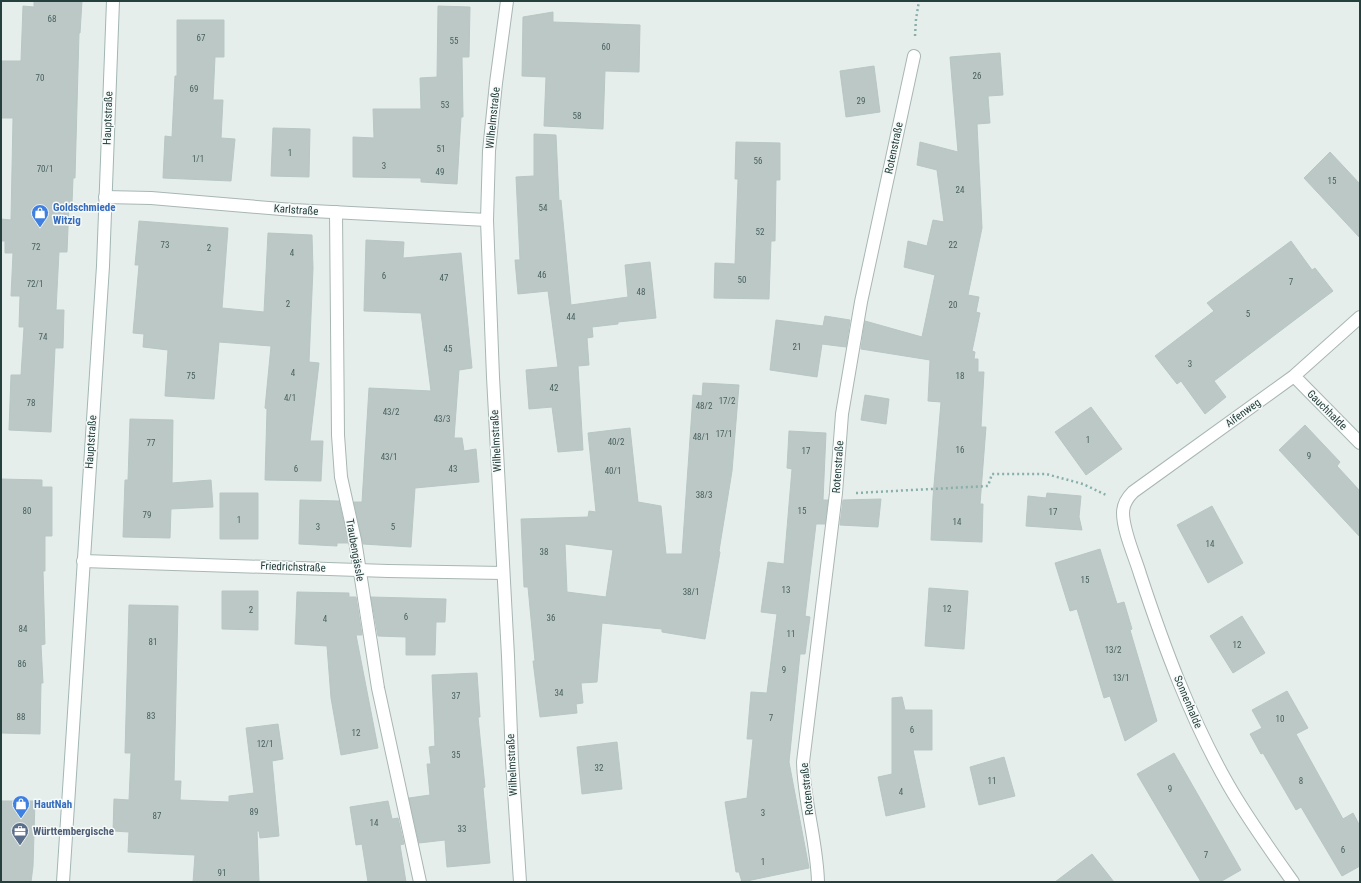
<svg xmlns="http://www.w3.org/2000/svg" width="1361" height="883" viewBox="0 0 1361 883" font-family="'Roboto Condensed',sans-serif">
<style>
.building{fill:#bbc8c5;stroke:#b8c7c4;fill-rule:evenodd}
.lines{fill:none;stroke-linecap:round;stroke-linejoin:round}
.service-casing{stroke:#a8b6b4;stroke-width:14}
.minor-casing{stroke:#a8b6b4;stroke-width:14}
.secondary-casing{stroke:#a2b6b3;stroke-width:14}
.path{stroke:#88afaa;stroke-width:2.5;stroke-dasharray:2 3;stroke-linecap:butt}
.service{stroke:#fff;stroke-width:12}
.minor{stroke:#fff;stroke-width:12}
.secondary{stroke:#fff;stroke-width:12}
.labels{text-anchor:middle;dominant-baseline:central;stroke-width:3;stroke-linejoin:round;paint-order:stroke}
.number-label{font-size:9px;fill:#4a615f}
.street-label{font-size:11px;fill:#253f3d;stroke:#f6faf9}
.shop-label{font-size:11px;font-weight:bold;fill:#366cbe;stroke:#f6faf9;text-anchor:start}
.service-label{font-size:11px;font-weight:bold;fill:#4e5e75;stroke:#f6faf9;text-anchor:start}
</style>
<rect width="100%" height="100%" fill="#e6eeec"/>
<path class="building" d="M34 1H82L80 33H79L75 178H73L72 204H69L67 252H59L56 310H64L63 348H55L51 432 9 430 11 375H21L24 327H19L20 296H11L13 253H5V241H1V219L11 220 13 118H1L2 61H21L23 6 34 7Z
M438 6 470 7 469 57H462L463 117H461L457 184 421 182V178L353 177V137L374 138 373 109H421L420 78 437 77Z
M553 12V22L640 25 639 72 605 71 603 129 544 126 546 77 522 76 523 17Z
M177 20H224V57H215L213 100H223L221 138 235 139 231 181 163 178 165 136 172 137 175 76H177Z
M1000 53 1003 95 988 96 990 123 977 124 982 228 968 295 979 297 976 312 980 313 972 351 975 352 974 359H978V372H984L981 427H986L980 504H983L982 542 931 540 933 497 941 402 928 401 930 360 861 349 865 321 922 337 935 275 904 267 908 241 927 246 933 220 944 222 937 170 917 165 920 142 958 152 950 57Z
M874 66 880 112 846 117 840 71Z
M273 128 310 129 309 177 271 176Z
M534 134 556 135 559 201 561 200 571 305 628 297 625 265 650 262 656 318 618 322V324L592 327 593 337 587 338 589 365 578 366 583 450 558 452 552 407 529 409 526 370 558 367 548 291 518 294 515 260H520L516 177 534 176Z
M736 142 780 143V180H776L775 241H771L769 299 714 298 715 263 735 264 738 179H735Z
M1330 152 1360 184V238L1304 178Z
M139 221 228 228 222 308 264 312 268 233 312 235 313 268 309 362 319 363 310 441H323L321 481 265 480 267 409 265 408 271 346 219 342 214 399 165 396 168 350 143 347 144 334 133 333 139 265H135Z
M366 240 404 242 403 258 461 253 472 368 459 370 454 438H462L464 451 476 449 479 482 415 488 411 547 363 544 354 502H362L369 388 431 391 421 313 364 311Z
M1291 241 1312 270 1315 268 1333 291 1214 381 1226 397 1205 414 1181 381 1177 384 1155 356 1214 311 1207 303Z
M825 316 850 320 846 347 822 344 817 377 770 370 776 320 823 326Z
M703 383 739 385 732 471 719 551 720 552 705 639 662 632V629L602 623 597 682 581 683 583 703 576 704 577 713 540 717 533 661H535L528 587H524L521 519 588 517 589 511 596 512 588 433 630 428 638 502 661 506 666 554H682L693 395 702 396ZM565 544 613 550 606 597 567 592Z
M865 395 889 399 886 424 861 420Z
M1091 407 1122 449 1086 475 1055 432Z
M130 419 173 420 172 483 211 480 213 507 171 509 170 538 123 537 125 480H128Z
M1305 425 1340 462 1337 466 1360 491V537L1279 450Z
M789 431 826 433 823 500H828L825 524H816L805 616 810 617 805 654H800L789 762 809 868 742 882 739 872H736L725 802 747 798 753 739H747L751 692 767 693 777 614 761 612 768 562 784 564 792 469 787 468Z
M1 479 42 480V487H52V536H45V571H43L45 644 41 645 43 683H41L40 734 1 733Z
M220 493H258V539H220Z
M1047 493 1081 496 1079 517 1082 530 1026 526 1028 496 1046 498Z
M881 499 878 527 840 525 843 500Z
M300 500 339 501 348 543H337V546L299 544Z
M1212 506 1243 563 1208 583 1177 525Z
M1100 549 1117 604 1124 602 1132 629 1130 630 1157 721 1125 741 1110 696 1104 698 1077 609 1070 611 1055 563Z
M929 588 968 591 964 649 925 646Z
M222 591H258V630L222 629Z
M297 592 349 593V597H356L362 635H356L378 748 341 755 331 698 327 646 295 644Z
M371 597 446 599 445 622H436L435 655H406V637L378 636Z
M129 605 178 606 174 781H181L180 800 229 802V796L254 793 246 728 278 724 283 759 272 761 279 836 260 838 259 831H257L259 882H193L195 855 128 852 129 832 113 831 114 799 129 800 131 753H125Z
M1242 616 1265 653 1233 673 1210 636Z
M477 673 480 717H478L485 787 483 788 490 863 447 867 445 840 419 843 409 798 430 795 427 764H431L429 747 435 746 432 675Z
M1287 691 1308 728 1296 734 1343 819 1353 813 1360 826V866L1342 876 1301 807 1296 810 1263 753 1261 754 1250 734 1262 728 1252 710Z
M902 697 905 710H932V750H913L925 807 886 816 878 777 892 774V698Z
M617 742 622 789 582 794 577 747Z
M1174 753 1241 870 1220 882H1201L1137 774Z
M1004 757 1015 796 979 805 970 767Z
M1 801H35L33 866 31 882H1Z
M388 801 392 819 398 818 404 844 400 845 406 882H368L362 844 356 845 350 807Z
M1092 854 1114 882H1055Z"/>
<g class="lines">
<defs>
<path id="service" d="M336 212 338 435 341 477 355 540 378 688 420 882"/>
<path id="minor" d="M507 1 496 83 489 151 487 220 493 377 508 656 512 761 520 882
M105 197 151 198 293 210 487 220
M1294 376 1360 443
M83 561 388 571 503 573
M818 882C817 842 804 803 803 762L836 493 842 414 861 302 914 56
M1293 882C1271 851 1248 819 1229 786 1191 720 1164 647 1140 574 1135 557 1123 531 1123 513 1123 504 1127 498 1133 492L1294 376 1360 317"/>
<path id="secondary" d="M63 882 103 266 113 1"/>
</defs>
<use href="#service" class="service-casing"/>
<use href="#minor" class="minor-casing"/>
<use href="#secondary" class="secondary-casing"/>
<path class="path" d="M915 36 916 19 919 1
M856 493 988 486 992 474H1046L1083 484 1106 495"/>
<use href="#service" class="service"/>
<use href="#minor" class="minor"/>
<use href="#secondary" class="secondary"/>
</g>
<defs>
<symbol id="shop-pin" viewBox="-11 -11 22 30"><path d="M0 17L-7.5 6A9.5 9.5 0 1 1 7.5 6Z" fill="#3f7fe0" stroke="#f6faf9"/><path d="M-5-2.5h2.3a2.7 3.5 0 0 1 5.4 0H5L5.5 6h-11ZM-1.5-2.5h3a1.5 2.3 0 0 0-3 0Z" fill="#fff"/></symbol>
<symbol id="office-pin" viewBox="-11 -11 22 30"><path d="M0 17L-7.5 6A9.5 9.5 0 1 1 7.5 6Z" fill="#5c6f8a" stroke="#f6faf9"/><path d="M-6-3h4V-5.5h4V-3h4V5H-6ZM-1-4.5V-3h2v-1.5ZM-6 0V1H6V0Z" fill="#fff"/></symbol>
</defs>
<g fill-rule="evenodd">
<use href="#shop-pin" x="30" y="203" width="20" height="27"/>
<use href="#shop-pin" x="11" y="794" width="20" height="27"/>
<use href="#office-pin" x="10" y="821" width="20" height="27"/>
</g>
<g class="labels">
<g class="number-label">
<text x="52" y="19">68</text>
<text x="201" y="38">67</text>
<text x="454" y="41">55</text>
<text x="606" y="47">60</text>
<text x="977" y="76">26</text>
<text x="40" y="78">70</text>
<text x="194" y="89">69</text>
<text x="861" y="101">29</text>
<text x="445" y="105">53</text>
<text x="577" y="116">58</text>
<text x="441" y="149">51</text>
<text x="290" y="153">1</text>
<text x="198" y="159">1/1</text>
<text x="758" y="161">56</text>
<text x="384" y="166">3</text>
<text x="45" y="169">70/1</text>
<text x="440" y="172">49</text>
<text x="1332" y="181">15</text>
<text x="960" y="190">24</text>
<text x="543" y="208">54</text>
<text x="760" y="232">52</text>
<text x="165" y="245">73</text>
<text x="953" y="245">22</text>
<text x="36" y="247">72</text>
<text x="209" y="248">2</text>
<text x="292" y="253">4</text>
<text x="542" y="275">46</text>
<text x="384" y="276">6</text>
<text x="444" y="278">47</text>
<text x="742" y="280">50</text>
<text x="1291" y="282">7</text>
<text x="35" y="284">72/1</text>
<text x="641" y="292">48</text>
<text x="288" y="304">2</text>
<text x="953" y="305">20</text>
<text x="1248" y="314">5</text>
<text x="571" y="317">44</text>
<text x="43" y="337">74</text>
<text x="797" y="347">21</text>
<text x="448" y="349">45</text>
<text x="1190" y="364">3</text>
<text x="293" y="373">4</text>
<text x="191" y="376">75</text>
<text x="960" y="376">18</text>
<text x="554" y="388">42</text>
<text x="290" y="398">4/1</text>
<text x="727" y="401">17/2</text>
<text x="31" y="403">78</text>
<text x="704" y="406">48/2</text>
<text x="391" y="412">43/2</text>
<text x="442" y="419">43/3</text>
<text x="724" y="434">17/1</text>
<text x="701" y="437">48/1</text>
<text x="1088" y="440">1</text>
<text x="616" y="442">40/2</text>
<text x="151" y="443">77</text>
<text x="960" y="450">16</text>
<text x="806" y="451">17</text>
<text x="1309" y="456">9</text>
<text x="389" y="457">43/1</text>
<text x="296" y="469">6</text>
<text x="453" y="469">43</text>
<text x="613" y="471">40/1</text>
<text x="704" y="495">38/3</text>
<text x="27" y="511">80</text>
<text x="802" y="511">15</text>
<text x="1053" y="512">17</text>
<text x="147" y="515">79</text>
<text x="239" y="520">1</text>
<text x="957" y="522">14</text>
<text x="318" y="527">3</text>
<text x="393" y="527">5</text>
<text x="1210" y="544">14</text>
<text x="544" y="552">38</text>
<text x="1085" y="580">15</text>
<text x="786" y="590">13</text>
<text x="691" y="592">38/1</text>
<text x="947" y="609">12</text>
<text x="251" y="610">2</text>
<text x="406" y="617">6</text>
<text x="551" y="618">36</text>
<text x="325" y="619">4</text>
<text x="23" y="629">84</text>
<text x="791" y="634">11</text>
<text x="153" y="642">81</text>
<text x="1237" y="645">12</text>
<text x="1113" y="650">13/2</text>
<text x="22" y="664">86</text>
<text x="784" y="670">9</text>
<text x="1121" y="678">13/1</text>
<text x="559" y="693">34</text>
<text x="456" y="696">37</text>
<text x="151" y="716">83</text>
<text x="21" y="717">88</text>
<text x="771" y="718">7</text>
<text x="1280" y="719">10</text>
<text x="912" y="730">6</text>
<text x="356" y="733">12</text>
<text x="265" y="744">12/1</text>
<text x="456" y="755">35</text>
<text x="599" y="768">32</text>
<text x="992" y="781">11</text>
<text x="1301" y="781">8</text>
<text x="1170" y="789">9</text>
<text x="901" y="792">4</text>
<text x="254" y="812">89</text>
<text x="763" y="813">3</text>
<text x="157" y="816">87</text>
<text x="374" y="823">14</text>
<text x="462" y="829">33</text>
<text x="1343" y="850">6</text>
<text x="1206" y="855">7</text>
<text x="763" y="862">1</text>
<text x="222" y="873">91</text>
</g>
<g class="street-label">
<text transform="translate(108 118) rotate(-88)">Hauptstraße</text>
<text transform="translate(493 118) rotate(-84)">Wilhelmstraße</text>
<text transform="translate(894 148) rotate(-78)">Rotenstraße</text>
<text transform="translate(296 210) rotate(4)">Karlstraße</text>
<text transform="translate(1327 410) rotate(45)">Gauchhalde</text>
<text transform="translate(1243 413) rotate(-36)">Aifenweg</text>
<text transform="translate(496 441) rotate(-93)">Wilhelmstraße</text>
<text transform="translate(91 442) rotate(-86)">Hauptstraße</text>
<text transform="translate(838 467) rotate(-86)">Rotenstraße</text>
<text transform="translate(355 550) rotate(80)">Traubengässle</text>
<text transform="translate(293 567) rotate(2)">Friedrichstraße</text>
<text transform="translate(1188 702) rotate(67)">Sonnenhalde</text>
<text transform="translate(512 765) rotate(-93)">Wilhelmstraße</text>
<text transform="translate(807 789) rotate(-96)">Rotenstraße</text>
</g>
<g class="shop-label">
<text x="53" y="207">Goldschmiede<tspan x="53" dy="13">Witzig</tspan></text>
<text x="34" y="804">HautNah</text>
</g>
<g class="service-label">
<text x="33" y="831">Württembergische</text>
</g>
</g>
<rect width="1361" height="883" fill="none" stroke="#253f3d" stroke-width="4"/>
</svg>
